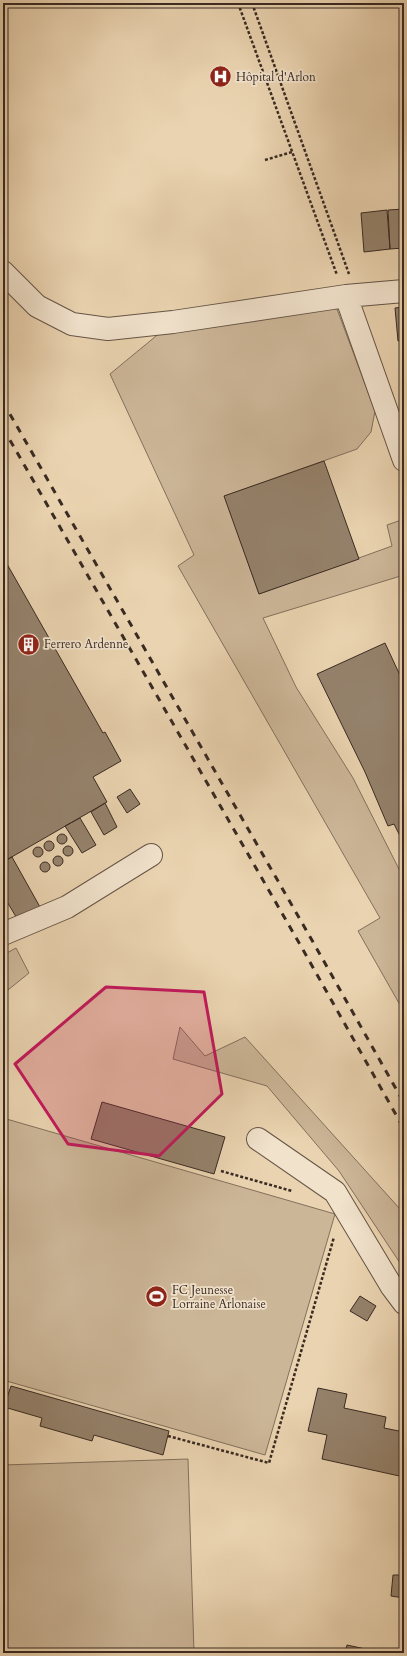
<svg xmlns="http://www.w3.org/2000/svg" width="407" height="1656" viewBox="0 0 407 1656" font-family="Cardo,serif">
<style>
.green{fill:#ccb698;stroke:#82705d}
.building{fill:#95826c;stroke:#392a22}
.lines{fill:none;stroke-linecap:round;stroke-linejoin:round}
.minor-casing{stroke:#655446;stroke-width:24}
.path{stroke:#392a22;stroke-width:2.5;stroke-dasharray:3 2;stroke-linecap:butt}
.minor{stroke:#f1e2cc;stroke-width:22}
.rail{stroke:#392a22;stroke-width:3;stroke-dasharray:7 7;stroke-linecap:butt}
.marked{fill:#c2185b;fill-opacity:0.2;stroke:#c2185b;stroke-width:3;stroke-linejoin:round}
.labels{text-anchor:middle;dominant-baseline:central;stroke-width:3.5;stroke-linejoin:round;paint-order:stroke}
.poi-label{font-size:12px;fill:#392a22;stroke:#f1e2cc;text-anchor:start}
</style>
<rect width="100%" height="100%" fill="#ead3b0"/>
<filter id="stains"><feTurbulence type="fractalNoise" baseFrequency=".005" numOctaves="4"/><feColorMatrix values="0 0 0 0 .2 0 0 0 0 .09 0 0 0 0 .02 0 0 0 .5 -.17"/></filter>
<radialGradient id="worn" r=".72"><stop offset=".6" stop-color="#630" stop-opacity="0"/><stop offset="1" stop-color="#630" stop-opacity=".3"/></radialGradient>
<path class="green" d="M315 306 337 309 375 411 371 432 357 449 225 496 259 594 392 546 387 525 404 519V575L263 618 296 687 353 778 404 879V1012L358 931 380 918 178 566 194 555 110 374 173 322Z
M16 948 29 973 3 994V955Z
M180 1027 205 1056 245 1037 400 1209 404 1207V1269L339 1171 267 1086 173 1059Z
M3 1118 335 1214 265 1455 3 1380Z
M188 1459 194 1653H3V1465Z"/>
<path class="building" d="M404 209V248L390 249 388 210Z
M387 210 390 249 364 252 361 213Z
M404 307V340L398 341 395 308Z
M324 461 359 559 259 594 224 496Z
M3 557 103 733 105 732 121 761 93 777 107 802 3 862Z
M385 643 404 684V844L394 824 388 826 365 772 317 674Z
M130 789 140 804 127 813 117 797Z
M105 803 117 827 104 835 91 812Z
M80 818 96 845 82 853 65 826Z
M57 839a5 5 0 1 1 10 0a5 5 0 1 1-10 0Z
M44 846a5 5 0 1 1 10 0a5 5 0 1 1-10 0Z
M63 851a5 5 0 1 1 10 0a5 5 0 1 1-10 0Z
M33 852a5 5 0 1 1 10 0a5 5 0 1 1-10 0Z
M53 861a5 5 0 1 1 10 0a5 5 0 1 1-10 0Z
M12 857 40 907 18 920 3 895V862Z
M40 867a5 5 0 1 1 10 0a5 5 0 1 1-10 0Z
M102 1102 225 1137 214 1174 91 1139Z
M360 1296 376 1306 367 1321 350 1311Z
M11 1386 169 1431 163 1455 94 1435 92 1441 40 1426 42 1418 4 1407Z
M318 1388 347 1394 344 1408 386 1417 384 1428 404 1432V1477L322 1459 327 1435 308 1431Z
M393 1575H404V1598L391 1596Z
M347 1645 384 1653H345Z"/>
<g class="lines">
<defs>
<path id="minor" d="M3 272 37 306 72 324 108 329 173 322 346 296 404 291
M346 296 404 460
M3 934 67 907 151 855
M258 1139 335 1192 392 1287 404 1303"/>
</defs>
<use href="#minor" class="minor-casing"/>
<path class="path" d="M238 3 337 275
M252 3 349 274
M265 160 292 152
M221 1171 292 1191
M168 1436 269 1463 334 1237"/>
<use href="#minor" class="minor"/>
<path class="rail" d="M3 402 313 942 404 1103
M3 428 302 948 404 1129"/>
</g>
<path class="marked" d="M106 987 204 992 222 1094 159 1156 68 1144 15 1064Z"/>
<defs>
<symbol id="hospital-disc" viewBox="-11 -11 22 22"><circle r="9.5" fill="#8f2418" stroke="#f1e2cc"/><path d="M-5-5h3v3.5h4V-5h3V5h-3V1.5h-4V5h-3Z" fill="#fff"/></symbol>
<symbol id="building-disc" viewBox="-11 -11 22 22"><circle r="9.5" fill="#8f2418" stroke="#f1e2cc"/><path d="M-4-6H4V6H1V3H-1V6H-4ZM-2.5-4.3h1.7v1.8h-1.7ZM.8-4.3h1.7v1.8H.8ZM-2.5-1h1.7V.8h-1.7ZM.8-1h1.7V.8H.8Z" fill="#fff"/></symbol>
<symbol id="stadium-disc" viewBox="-11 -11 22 22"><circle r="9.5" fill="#8f2418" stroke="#f1e2cc"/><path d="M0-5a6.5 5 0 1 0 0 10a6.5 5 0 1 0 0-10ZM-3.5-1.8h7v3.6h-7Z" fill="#fff"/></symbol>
</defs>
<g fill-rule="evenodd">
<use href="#hospital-disc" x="208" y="64" width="25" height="25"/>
<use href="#building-disc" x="16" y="632" width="25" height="25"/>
<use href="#stadium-disc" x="144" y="1284" width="25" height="25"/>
</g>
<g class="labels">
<g class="poi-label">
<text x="236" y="77">Hôpital d'Arlon</text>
<text x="44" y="644">Ferrero Ardenne</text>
<text x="172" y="1290">FC Jeunesse<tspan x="172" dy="14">Lorraine Arlonaise</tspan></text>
</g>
</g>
<rect width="407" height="1656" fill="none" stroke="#ead3b0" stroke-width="16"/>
<rect x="4" y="4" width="399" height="1648" fill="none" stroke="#392a22" stroke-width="2"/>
<rect x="8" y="8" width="391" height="1640" fill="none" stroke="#392a22"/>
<rect width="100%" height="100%" filter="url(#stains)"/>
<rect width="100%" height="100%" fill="url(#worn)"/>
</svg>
